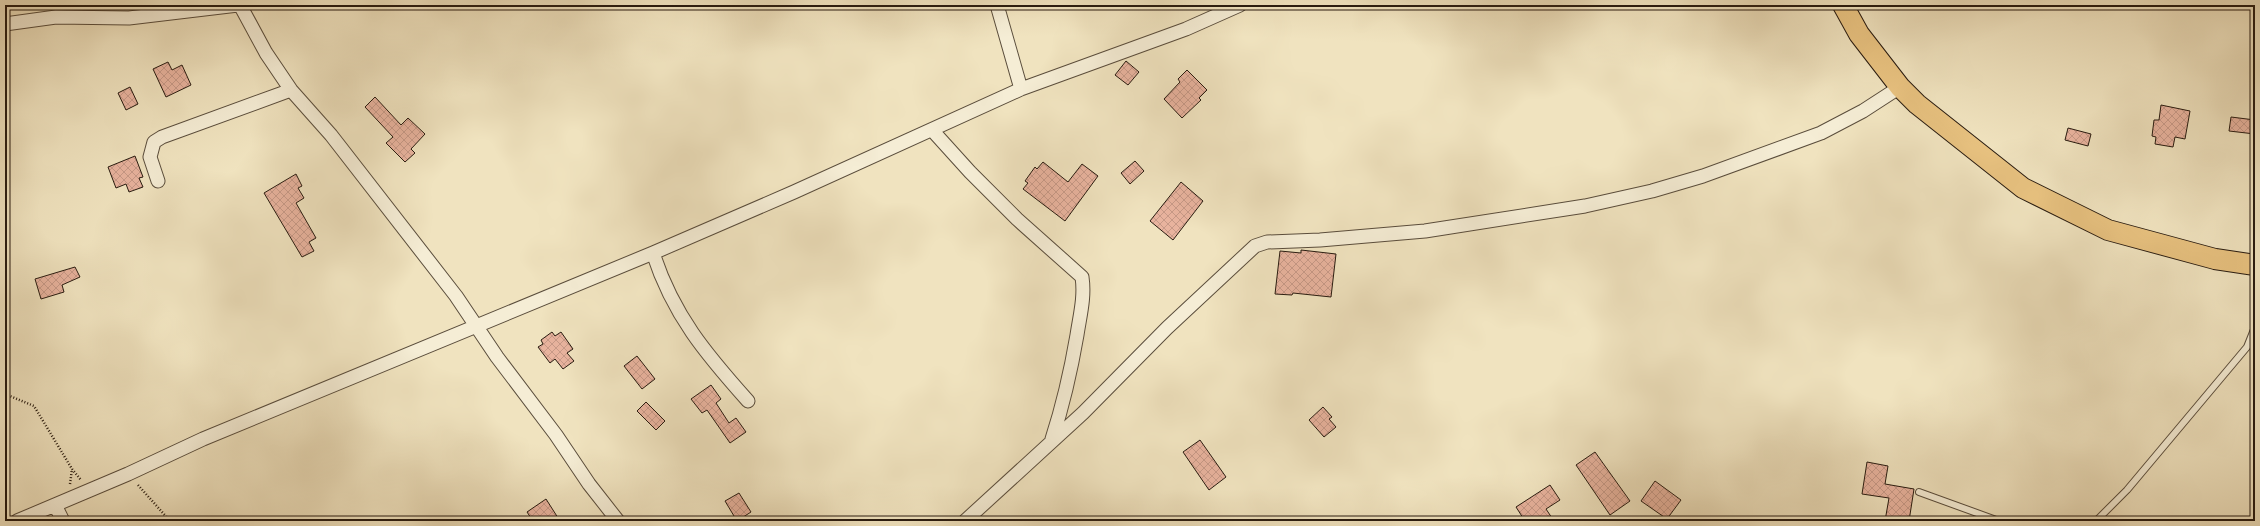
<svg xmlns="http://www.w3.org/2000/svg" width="2260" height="526" viewBox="0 0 2260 526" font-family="'Gentium Book Plus',serif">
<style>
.building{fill:url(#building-cross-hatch);stroke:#281b10}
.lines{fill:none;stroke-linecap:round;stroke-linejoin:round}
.lane-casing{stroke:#5a4d3c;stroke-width:8}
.street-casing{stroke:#5a4d3c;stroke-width:15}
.primary-casing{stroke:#281b10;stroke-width:22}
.path{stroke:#281b10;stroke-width:2.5;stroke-dasharray:1 2;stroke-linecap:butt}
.lane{stroke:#f5edd5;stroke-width:6}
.street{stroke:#f5edd5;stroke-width:13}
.primary{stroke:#e8c280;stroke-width:20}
</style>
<defs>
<pattern id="building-cross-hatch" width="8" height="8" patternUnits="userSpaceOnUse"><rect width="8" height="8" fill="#e8b39e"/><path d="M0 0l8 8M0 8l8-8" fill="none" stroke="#c79987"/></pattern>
</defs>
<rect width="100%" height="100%" fill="#f0e3bf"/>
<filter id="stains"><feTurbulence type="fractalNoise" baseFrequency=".005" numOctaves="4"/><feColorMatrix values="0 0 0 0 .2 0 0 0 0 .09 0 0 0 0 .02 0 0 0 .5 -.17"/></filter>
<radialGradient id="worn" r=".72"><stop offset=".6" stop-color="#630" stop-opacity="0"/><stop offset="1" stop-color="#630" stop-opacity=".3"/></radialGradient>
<path class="building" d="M1126 61 1139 72 1128 85 1115 75Z
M168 62 172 70 182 65 191 85 166 97 153 69Z
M1187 70 1207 90 1199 98 1201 100 1182 118 1164 99 1180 82 1178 79Z
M130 87 138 104 126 110 118 93Z
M375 97 401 125 408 118 425 134 411 149 415 153 405 162 386 143 393 137 365 107Z
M2161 105 2190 111 2185 139 2175 137 2173 147 2155 144 2156 137 2152 136 2154 120H2159Z
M2231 117 2255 120V134L2229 131Z
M2068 128 2091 134 2088 146 2065 140Z
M135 156 143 177 139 178 143 187 129 192 126 184 116 188 108 167Z
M1135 161 1144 171 1130 184 1121 173Z
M1043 162 1068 182 1082 164 1098 176 1065 221 1023 189 1028 183 1025 181 1035 167 1037 169Z
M296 174 302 186 298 188 304 198 296 203 316 238 309 242 314 251 302 257 264 193Z
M1181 182 1203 201 1173 240 1150 221Z
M1301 250 1336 254 1331 297 1293 293 1292 295 1275 294 1280 251 1301 253Z
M75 267 80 277 62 285 64 292 41 299 35 279Z
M552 332 555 336 561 332 573 349 567 353 574 361 563 369 555 359 550 363 538 347 543 344 541 340Z
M637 356 655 379 642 389 624 366Z
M711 385 721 399 716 403 729 423 736 418 746 432 730 443 707 410 702 413 691 399Z
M646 402 665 421 656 430 637 411Z
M1323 407 1332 417 1329 419 1336 427 1324 437 1309 420Z
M1200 440 1226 477 1209 490 1183 452Z
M1595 452 1630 501 1610 515 1576 465Z
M1867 462 1888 466 1885 484 1914 489 1909 521H1885L1889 498 1862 494Z
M1655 481 1681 500 1667 519 1641 501Z
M1550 485 1560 500 1546 509 1554 521H1525L1516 507Z
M739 493 751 512 737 521 725 501Z
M546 499 560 521H533L527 512Z"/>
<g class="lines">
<defs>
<path id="lane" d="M1919 492 1999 521
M2096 521 2127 490 2247 347 2255 327"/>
<path id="street" d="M240 5 266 53 291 90 331 135 456 296 497 357 556 435 589 484 618 521
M997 5 1021 89
M5 24 56 17 129 18 238 5
M932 130 970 172 1017 219 1082 277C1085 297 1080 315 1077 335 1071 370 1063 405 1052 439
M158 181 150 157 154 142 162 137 291 90
M653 253C673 315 706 354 748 401
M55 505 63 521
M17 521 128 474 203 439 653 253 794 192 1021 89 1186 29 1240 5
M965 521 1083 413 1167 328 1255 246 1267 242 1320 240 1425 231 1585 206 1652 191 1703 176 1821 133 1863 111 1900 87"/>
<path id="primary" d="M1843 5 1859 34 1900 87 1917 104 2023 188 2108 230 2215 259 2255 265"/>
</defs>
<use href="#lane" class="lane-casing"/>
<use href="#street" class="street-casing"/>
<use href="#primary" class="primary-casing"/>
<path class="path" d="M5 394 34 406 72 469 81 480
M70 484 72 469
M138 485 170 521"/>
<use href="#lane" class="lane"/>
<use href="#street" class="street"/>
<use href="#primary" class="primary"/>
</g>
<rect width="2260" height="526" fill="none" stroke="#f0e3bf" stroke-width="20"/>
<rect x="6" y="6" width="2248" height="514" fill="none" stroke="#281b10" stroke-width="2"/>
<rect x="10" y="10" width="2240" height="506" fill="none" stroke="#281b10"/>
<rect width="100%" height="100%" filter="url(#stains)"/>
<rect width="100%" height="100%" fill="url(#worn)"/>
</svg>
